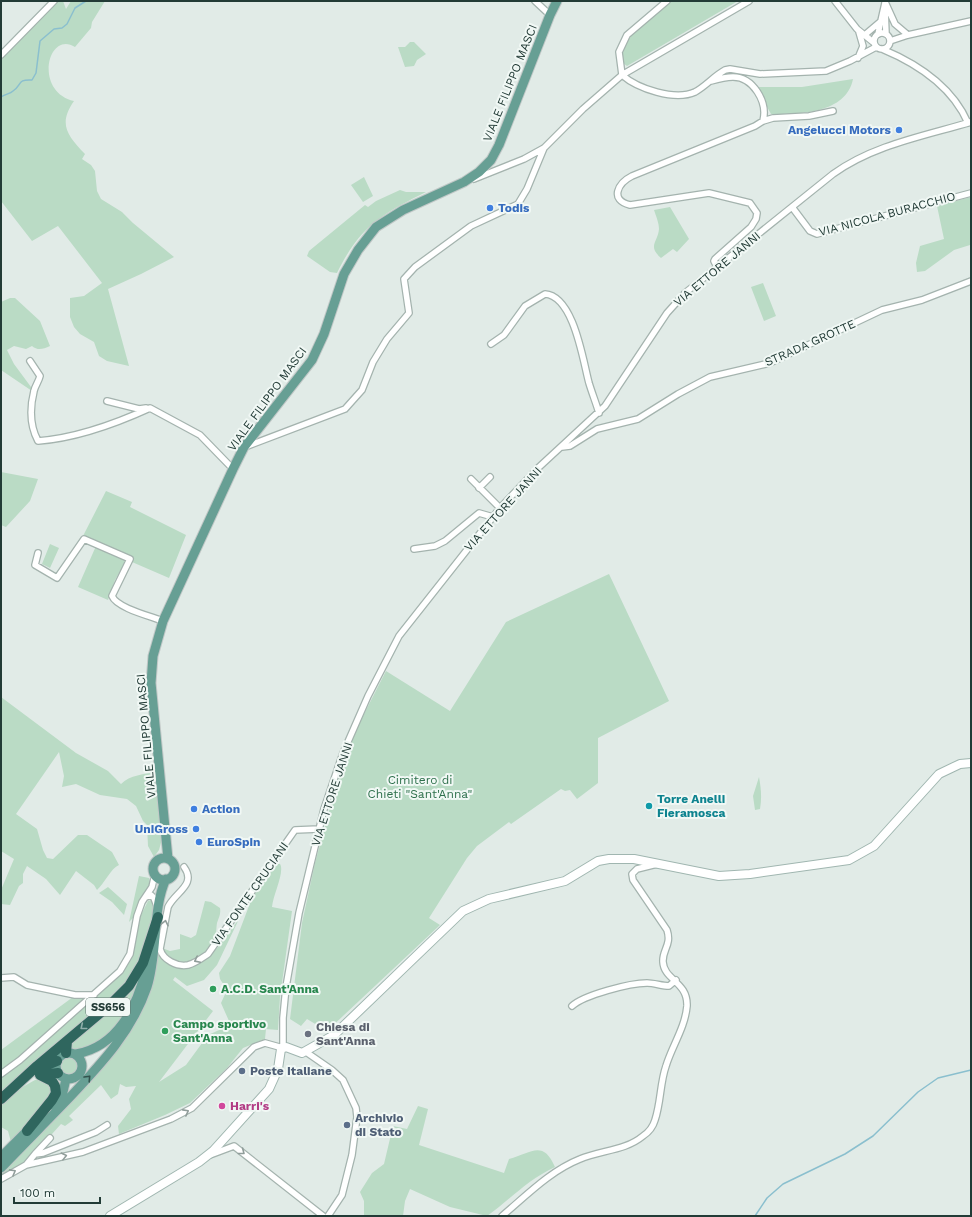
<svg xmlns="http://www.w3.org/2000/svg" width="972" height="1217" viewBox="0 0 972 1217" font-family="'Work Sans',sans-serif">
<style>
.green{fill:#badbc5}
.lines{fill:none;stroke-linecap:round;stroke-linejoin:round}
.stream{stroke:#8abfce;stroke-width:1.5}
.street-casing{stroke:#a4b3ae;stroke-width:8}
.secondary-casing{stroke:#a0b6b0;stroke-width:10}
.primary-casing{stroke:#c1c8c7;stroke-width:11}
.highway-casing{stroke:#c1c8c7;stroke-width:12}
.street{stroke:#fff;stroke-width:5.5}
.secondary{stroke:#fff;stroke-width:8}
.primary{stroke:#679f94;stroke-width:9}
.highway{stroke:#2f665e;stroke-width:10}
.oneway{stroke:#909d9a}
.oneway2{stroke:#90afaa}
.oneway3{stroke:#33544e}
.shop-dot{fill:#3f7fe0;stroke:#f1f8f5;stroke-width:1.5}
.culture-dot{fill:#0f9aa8;stroke:#f1f8f5;stroke-width:1.5}
.leisure-dot{fill:#2e9e5b;stroke:#f1f8f5;stroke-width:1.5}
.worship-dot{fill:#6b7280;stroke:#f1f8f5;stroke-width:1.5}
.service-dot{fill:#5c6f8a;stroke:#f1f8f5;stroke-width:1.5}
.hotel-dot{fill:#d1479c;stroke:#f1f8f5;stroke-width:1.5}
.labels{text-anchor:middle;dominant-baseline:central;stroke-width:4;stroke-linejoin:round;paint-order:stroke}
.shield{fill:#f1f8f5;stroke:#60746f;stroke-width:1}
.shield-label{font-size:11px;font-weight:bold;fill:#223b36}
.street-label{font-size:12px;fill:#223b36;stroke:#f1f8f5}
.shop-label{font-size:12px;font-weight:bold;fill:#366cbe;stroke:#f1f8f5;text-anchor:start}
.park-label{font-size:12px;fill:#2e704c;stroke:#f1f8f5}
.culture-label{font-size:12px;font-weight:bold;fill:#0d838f;stroke:#f1f8f5;text-anchor:start}
.leisure-label{font-size:12px;font-weight:bold;fill:#27864d;stroke:#f1f8f5;text-anchor:start}
.worship-label{font-size:12px;font-weight:bold;fill:#5b616d;stroke:#f1f8f5;text-anchor:start}
.service-label{font-size:12px;font-weight:bold;fill:#4e5e75;stroke:#f1f8f5;text-anchor:start}
.hotel-label{font-size:12px;font-weight:bold;fill:#b23c85;stroke:#f1f8f5;text-anchor:start}
</style>
<rect width="100%" height="100%" fill="#e1ebe7"/>
<path class="green" d="M57 1H63L66 9 71 1H105L92 22 91 28 75 47C48 30 33 91 74 101 58 124 67 135 85 154L82 159 91 165 95 171 97 191 101 199 122 212 133 223 174 257 141 274 108 289 129 366 107 361 99 356 94 342 80 334 74 327 70 317V298L84 296 102 283 58 226 32 241 1 201V58Z
M672 1H738L627 66 623 63C618 36 654 16 672 1Z
M410 42H414L426 54 417 60 414 66 405 67 398 47H405Z
M853 79C846 114 799 114 771 114L756 87H802Z
M364 177 373 196 363 202 351 185Z
M400 190 406 192H426C382 214 360 226 337 273L330 272 307 256 309 251 365 205 368 207 376 201Z
M971 197V249L970 245 954 250 925 271 917 272 916 263 920 246 944 239 937 206Z
M670 207 689 239 677 252 673 249 661 258C647 246 658 242 659 229 659 223 656 216 654 210Z
M763 283 776 316 764 321 751 287Z
M10 298H15L40 321 50 346C43 349 38 351 32 346L26 349 14 346 7 350 14 364 31 387 32 391 1 370V302Z
M1 472 38 479 30 501 6 527 1 525Z
M106 491 132 502 130 507 186 535 169 578 132 562 134 558 83 536Z
M50 544 59 548 50 568 42 564Z
M96 546 127 559 115 580 108 600 78 587Z
M609 574 669 701 598 738V783L577 799 570 790 565 791 561 789 511 824 509 822 477 846 467 858 429 918 440 925 327 1031 307 1019 301 1026 290 1019 302 923 315 863 343 760 363 716 386 671 450 711 506 622Z
M1 697 76 753 108 771 121 784C130 775 144 774 157 772L162 839 159 850 154 857 148 846 147 825 143 821 136 806 127 799 100 795 76 784 62 787 64 776 59 752 16 814 37 829 43 850 47 858 53 859 78 835H87L112 852 119 865C111 868 104 884 97 890L94 885 76 871 60 895 46 879 27 866 23 874V883L19 886 10 905 1 904V890L14 859 1 851Z
M759 777C761 788 762 798 760 809L755 810 753 796Z
M276 864H280C285 872 273 895 272 907L292 911 280 997 278 1030 266 1029 265 1039 243 1048 227 1068 190 1103 165 1115 119 1134 118 1126 131 1109 129 1099 136 1086 126 1087 120 1084 118 1094 111 1099 101 1085 69 1116 73 1120 65 1126 61 1124 25 1164 1 1177V1171L118 1046 158 947 161 954 184 966 210 955 219 946 239 919 217 965 204 980 187 986 175 977 173 980 213 1011 159 1082 186 1065 208 1035 226 1027 229 1021 221 1003 227 990 220 979 219 973 230 956 252 898Z
M139 876 149 878 151 887 137 914 129 922Z
M108 887 127 904 124 915 112 902 99 893Z
M151 900 154 902V920L132 980 1 1093V1050L73 997 83 998 84 1007 107 986 131 958 135 945 138 921 148 901Z
M205 901 211 902 220 908C221 914 219 917 217 923 216 928 217 934 214 938 203 962 178 973 162 948L170 951 180 949V934L191 938 196 935Z
M143 970 133 1000 110 1037 78 1051 62 1049Z
M61 1066a8 8 0 1 1 16 0a8 8 0 1 1-16 0Z
M35 1080C42 1080 45 1081 50 1086V1097L11 1142 8 1131 1 1127V1103L19 1089Z
M418 1106 428 1109 419 1145 504 1173 509 1159C531 1153 543 1139 555 1167 527 1180 511 1199 487 1216L450 1207 410 1189 405 1201 403 1216H364V1201L360 1192 372 1173 384 1164 393 1126 407 1129Z"/>
<g class="lines">
<path class="stream" d="M1 97C5 94 10 94 13 91 22 85 17 79 32 80L36 73 40 41 54 29 62 28 67 24 75 8 86 1
M755 1216 767 1198 783 1184 845 1154 873 1136 918 1092 938 1078 971 1070"/>
<defs>
<path id="street" d="M535 1 550 15
M835 1 857 29 873 42
M885 2 895 24 908 35
M885 8 886 34
M874 41a8 8 0 1 1 16 0a8 8 0 1 1-16 0Z
M867 33 880 22
M878 34 885 3
M890 41 908 35 971 21
M882 49C918 64 952 86 968 123
M1 55 54 1
M858 58 863 46 859 32
M622 75C638 89 675 101 695 92 706 86 714 76 725 70L730 69 760 74 826 71 850 61 876 47
M622 75 619 52 627 35 667 1
M711 81C718 79 725 77 733 77 753 77 768 102 763 121
M474 179 524 159 544 148 583 109 622 75 749 1
M792 207 810 231 817 234 971 193
M717 267 714 261 715 259 751 227 756 219 757 213 750 203 709 193 630 205C609 200 618 183 632 176L755 126 763 121 773 118 809 116 833 111
M491 344 504 335 525 306 545 294C574 296 583 361 589 383 592 393 596 403 599 413
M30 361 40 376C39 381 35 386 34 391 30 407 30 426 38 441 77 438 115 424 150 408L200 435 233 469
M107 401 139 409 146 408
M245 447 345 409 362 390 373 362 387 339 409 313 404 279 415 267 471 226 518 204 527 189 544 148
M562 447 570 446 597 429 638 419 678 394 710 377 770 363 882 310 922 300 971 281
M471 479 500 508
M479 488 490 477
M414 549 435 546 445 541 479 513 493 517
M38 553 35 565 57 578 84 539 130 559 112 596C117 608 150 616 163 621
M184 867C197 885 175 892 168 907L160 949C163 960 177 967 188 965 196 963 202 958 208 954L295 830 319 829
M146 897 151 895 154 898 157 906
M1 978 14 977 27 985 75 995H94
M572 1006C584 995 630 983 647 983 654 983 662 986 669 986L676 980
M306 1052 332 1070 343 1080 356 1108 357 1117 352 1155 342 1195 328 1216
M1 1074 20 1060 120 971 130 954 137 916 142 902 152 887 155 874
M35 1154 50 1138
M210 1155 234 1146 323 1216
M26 1165 35 1154 43 1153 96 1132 107 1125
M1 1179 26 1165 83 1152 171 1119 192 1108 254 1047 265 1043 283 1048V1018L286 987 299 913 324 809 343 753 368 696 399 636 500 508 538 468 605 406 667 313 685 293 833 174C873 145 924 136 971 122
M502 1216C527 1195 550 1171 580 1159 601 1150 625 1151 643 1136 649 1132 653 1127 655 1120 661 1102 660 1083 666 1066 672 1046 685 1028 687 1006 688 982 664 980 663 962 662 950 672 945 667 930L633 880 632 874 637 869 657 864"/>
<path id="secondary" d="M110 1216 199 1162 213 1151 269 1089 278 1069 281 1049 286 1047 302 1053 334 1035 463 911 489 899 565 881 598 861 609 859H634L719 876 750 874 849 860 874 846 939 774 960 764 971 763"/>
<path id="primary" d="M153 869a11 11 0 1 1 22 0a11 11 0 1 1-22 0Z
M168 859 151 683 153 656 163 621 233 469 244 447 312 360 324 334 344 274 358 250 376 227 403 210 464 182 479 172 491 160 499 145 550 15 557 1
M56 1066a13 13 0 1 1 26 0a13 13 0 1 1-26 0Z
M76 1054C117 1047 137 1007 146 969
M52 1105 63 1092 66 1079
M1 1157 32 1126
M1 1168C24 1144 48 1120 71 1096 102 1063 132 1031 147 987 158 954 152 908 166 879"/>
<path id="highway" d="M66 1053 67 1041
M38 1069 57 1061
M42 1075 58 1073
M1 1099 37 1066 112 1003 129 986 143 963 158 917
M27 1131 52 1100 56 1093 55 1086 52 1081 40 1075"/>
</defs>
<use href="#street" class="street-casing"/>
<use href="#secondary" class="secondary-casing"/>
<use href="#primary" class="primary-casing"/>
<use href="#highway" class="highway-casing"/>
<use href="#street" class="street"/>
<use href="#secondary" class="secondary"/>
<use href="#primary" class="primary"/>
<use href="#highway" class="highway"/>
</g>
<defs><path id="oneway-chevron" d="M-2-3.5L2.5 0L-2 3.5" fill="none" stroke-width="1.6" stroke-linecap="round" stroke-linejoin="round"/></defs>
<g class="oneway">
<use href="#oneway-chevron" transform="translate(165 923) rotate(-78)"/>
<use href="#oneway-chevron" transform="translate(197 960) rotate(153)"/>
<use href="#oneway-chevron" transform="translate(186 1112) rotate(-28)"/>
<use href="#oneway-chevron" transform="translate(242 1152) rotate(38)"/>
<use href="#oneway-chevron" transform="translate(64 1156) rotate(-14)"/>
<use href="#oneway-chevron" transform="translate(13 1172) rotate(-29)"/>
</g>
<use class="oneway2" href="#oneway-chevron" transform="translate(83 1027) rotate(141)"/>
<use class="oneway3" href="#oneway-chevron" transform="translate(88 1078) rotate(-47)"/>
<g class="shop-dot">
<circle cx="899" cy="130" r="4"/>
<circle cx="490" cy="208" r="4"/>
<circle cx="194" cy="809" r="4"/>
<circle cx="196" cy="829" r="4"/>
<circle cx="199" cy="842" r="4"/>
</g>
<circle class="culture-dot" cx="649" cy="806" r="4"/>
<g class="leisure-dot">
<circle cx="213" cy="989" r="4"/>
<circle cx="165" cy="1031" r="4"/>
</g>
<circle class="worship-dot" cx="308" cy="1034" r="4"/>
<g class="service-dot">
<circle cx="242" cy="1071" r="4"/>
<circle cx="347" cy="1125" r="4"/>
</g>
<circle class="hotel-dot" cx="222" cy="1106" r="4"/>
<g class="labels">
<rect class="shield" x="86" y="998" width="44" height="18" rx="3"/>
<g class="shield-label">
<text x="108" y="1007">SS656</text>
</g>
<g class="street-label">
<text transform="translate(510 83) rotate(-68)">VIALE FILIPPO MASCI</text>
<text transform="translate(887 214) rotate(-15)">VIA NICOLA BURACCHIO</text>
<text transform="translate(717 269) rotate(-40)">VIA ETTORE JANNI</text>
<text transform="translate(810 343) rotate(-24)">STRADA GROTTE</text>
<text transform="translate(267 399) rotate(-54)">VIALE FILIPPO MASCI</text>
<text transform="translate(503 509) rotate(-48)">VIA ETTORE JANNI</text>
<text transform="translate(146 736) rotate(-95)">VIALE FILIPPO MASCI</text>
<text transform="translate(332 794) rotate(-72)">VIA ETTORE JANNI</text>
<text transform="translate(250 894) rotate(-55)">VIA FONTE CRUCIANI</text>
</g>
<g class="shop-label">
<text x="891" y="130" text-anchor="end">Angelucci Motors</text>
<text x="498" y="208">Todis</text>
<text x="202" y="809">Action</text>
<text x="188" y="829" text-anchor="end">UniGross</text>
<text x="207" y="842">EuroSpin</text>
</g>
<g class="park-label">
<text x="420" y="780">Cimitero di<tspan x="420" dy="14">Chieti "Sant'Anna"</tspan></text>
</g>
<g class="culture-label">
<text x="657" y="799">Torre Anelli<tspan x="657" dy="14">Fieramosca</tspan></text>
</g>
<g class="leisure-label">
<text x="221" y="989">A.C.D. Sant'Anna</text>
<text x="173" y="1024">Campo sportivo<tspan x="173" dy="14">Sant'Anna</tspan></text>
</g>
<g class="worship-label">
<text x="316" y="1027">Chiesa di<tspan x="316" dy="14">Sant'Anna</tspan></text>
</g>
<g class="service-label">
<text x="250" y="1071">Poste Italiane</text>
<text x="355" y="1118">Archivio<tspan x="355" dy="14">di Stato</tspan></text>
</g>
<g class="hotel-label">
<text x="230" y="1106">Harri's</text>
</g>
</g>
<rect width="972" height="1217" fill="none" stroke="#223b36" stroke-width="4"/>
<path d="M14 1197v6h86v-6" fill="none" stroke="#223b36" stroke-width="2"/>
<text x="20" y="1197" font-size="12" fill="#223b36" stroke="#f1f8f5" stroke-width="3" paint-order="stroke">100 m</text>
</svg>
